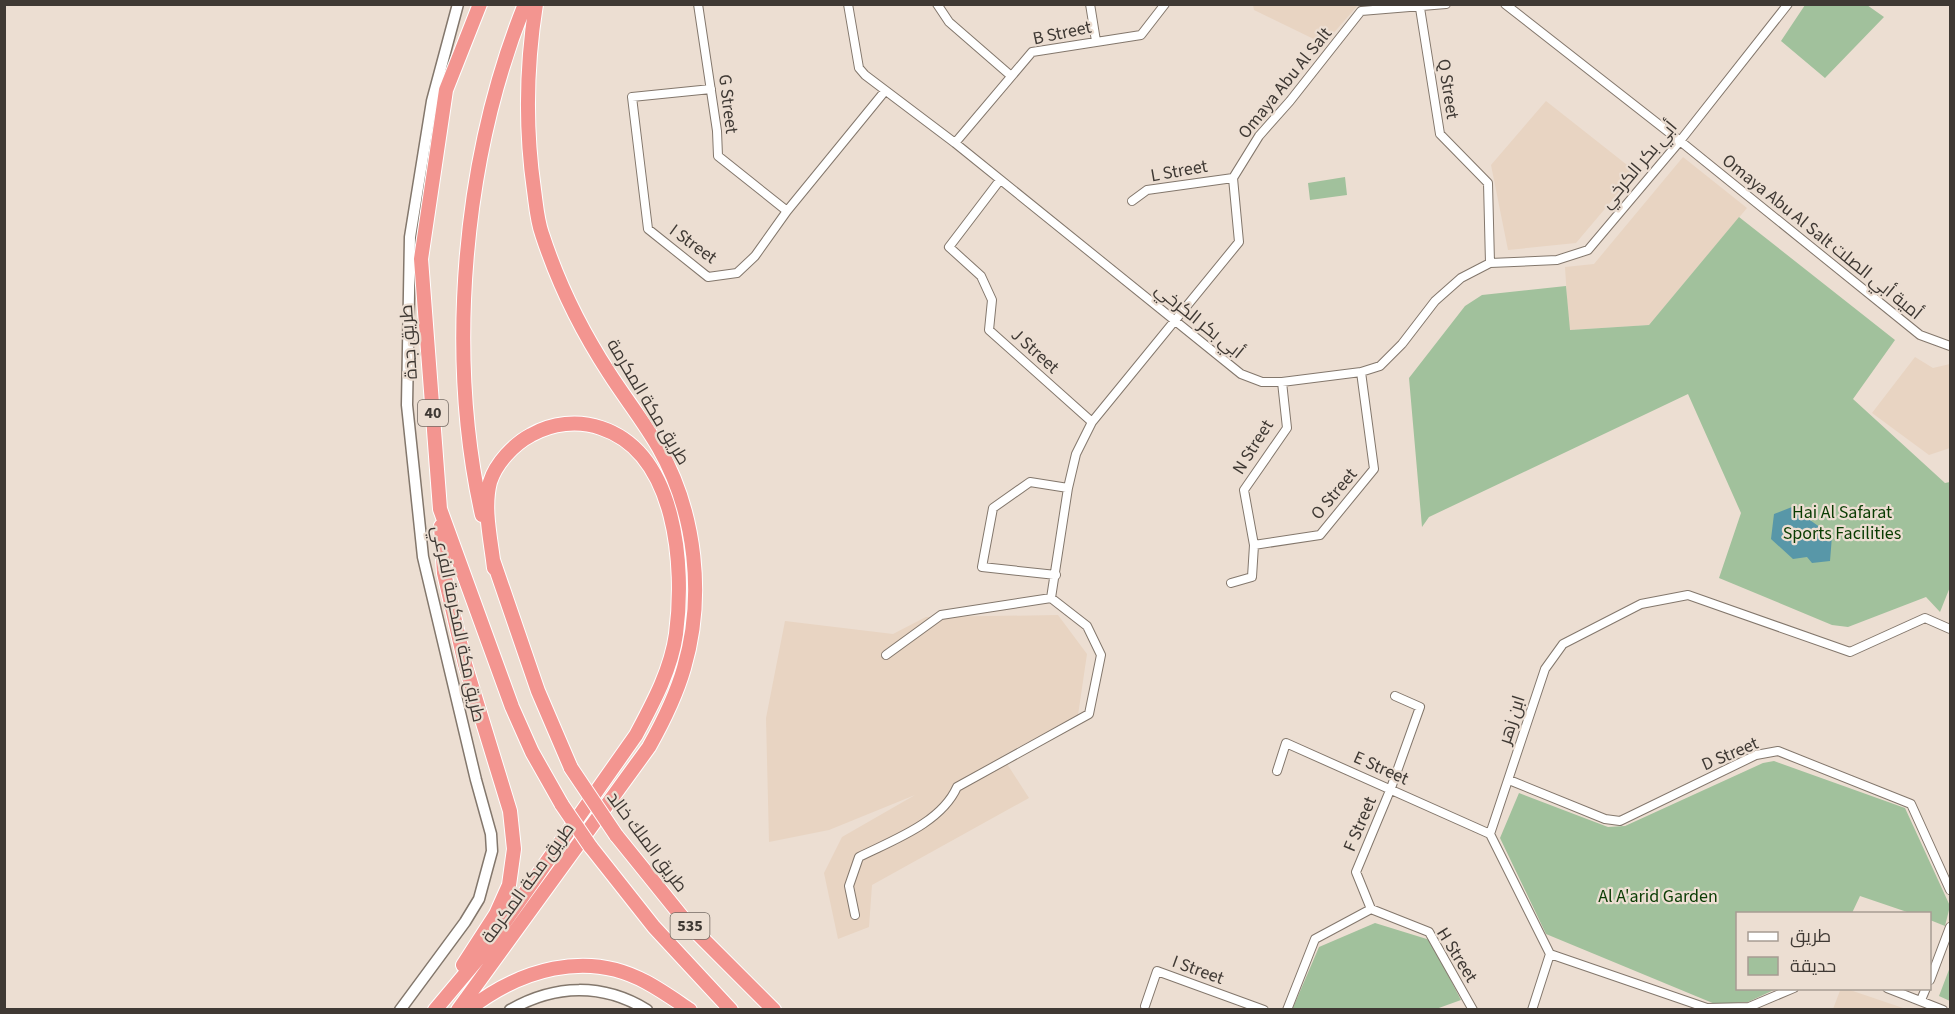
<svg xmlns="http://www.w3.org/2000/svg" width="1955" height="1014" viewBox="0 0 1955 1014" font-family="'Source Sans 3',Cairo,sans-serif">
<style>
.built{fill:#e8d4c2}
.green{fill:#a1c19c}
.water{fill:#5897a8}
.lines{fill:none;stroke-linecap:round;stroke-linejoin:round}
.street-casing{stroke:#83776c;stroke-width:10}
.secondary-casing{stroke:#83776c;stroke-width:13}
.highway-casing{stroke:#fff;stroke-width:16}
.street{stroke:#fff;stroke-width:8}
.secondary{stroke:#fff;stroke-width:10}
.highway{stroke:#f39590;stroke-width:14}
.highway-bridge-casing{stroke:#fff;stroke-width:16;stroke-linecap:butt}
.highway-bridge{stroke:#f39590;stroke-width:14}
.labels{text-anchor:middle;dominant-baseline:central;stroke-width:4.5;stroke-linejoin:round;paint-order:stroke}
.shield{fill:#ecded2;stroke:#736a63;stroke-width:1.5}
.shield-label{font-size:16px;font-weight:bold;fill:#3f3934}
.street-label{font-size:18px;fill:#3f3934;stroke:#ecded2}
.park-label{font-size:18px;fill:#093b02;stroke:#ecded2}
</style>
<rect width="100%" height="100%" fill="#ecded2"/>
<path class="built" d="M1359 4 1324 44 1254 10 1253 5Z
M1546 101 1636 172 1576 243 1508 250 1491 165Z
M1683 157 1747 208 1649 325 1569 330 1565 267 1594 264Z
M1915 357 1933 368 1950 364V448L1929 455 1872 413Z
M1058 615 1087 654 1078 715 1002 756 1029 798 872 885 869 927 838 939 824 873 842 837 915 795 829 830 769 842 766 718 785 621 893 634 926 617Z
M1841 988 1847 989 1906 1009H1833Z"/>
<path class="green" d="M1805 5H1867L1884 17 1825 78 1781 41Z
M1345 177 1347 195 1310 200 1308 183Z
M1739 217 1895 340 1853 399 1945 483 1950 482V587L1940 612 1926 597 1848 627 1832 625 1719 578 1741 513 1688 394 1429 517 1422 527 1409 378 1465 306 1482 295 1566 286 1570 330 1649 325Z
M1774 761 1905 808 1950 906 1945 926 1930 920V914L1910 913 1860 896 1852 913 1738 914V988L1776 989 1748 1002 1715 1004 1546 934 1500 838 1519 793 1608 827 1625 826 1763 763Z
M1375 923 1430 940 1461 1000 1436 1009 1292 1010 1319 947Z
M1950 967V1001L1939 996Z"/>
<path class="water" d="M1792 507 1832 536 1830 561 1812 563 1807 557 1793 559 1771 539 1774 514Z"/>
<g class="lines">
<defs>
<path id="street" d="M698 4 717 131 718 156 787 211
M848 4 859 68 865 75 955 143 1241 374 1262 382H1282L1361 372 1380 366 1402 344 1435 301 1461 278 1490 263 1557 260 1588 250 1680 141 1788 4
M937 4 949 22 1010 75
M1090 4 1096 41
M1505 4 1680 141 1920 335 1950 346
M1420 8 1440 134 1488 183 1490 263
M711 89 632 97 648 229 708 277 737 273 755 256 787 211 885 91
M955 143 1032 52 1141 35 1165 4
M1000 180 949 247 981 276 992 300 989 330 1092 422
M1132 201 1147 190 1233 178
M1254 545 1320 535 1374 469 1361 372
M1056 575 982 567 993 508 1030 482 1068 488
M1231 583 1252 577 1254 545 1244 490 1287 428 1282 382
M1051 598 1068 488 1076 454 1092 422 1239 242 1233 178 1259 136 1290 101 1361 11 1446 4
M1277 771 1286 743 1490 834
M1509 780 1605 819 1620 821 1756 755 1778 751 1911 804 1950 890
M1371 909 1356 872 1391 788 1420 707 1395 696
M855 915 849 886 859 857C893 840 941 823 957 787L1089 714 1101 655 1087 626 1051 598 941 615 886 655
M1930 980 1950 927
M1794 988 1749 1007 1707 1008 1550 954 1490 834 1545 669 1563 644 1641 604 1688 595 1850 652 1925 618 1950 629
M1887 988 1943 1010
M1921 1000 1926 988
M1145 1006 1157 971 1264 1010
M1287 1010 1315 939 1371 909 1429 932 1473 1010
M1532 1010 1550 954"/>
<path id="secondary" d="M400 1010 465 922 479 899 492 851 491 834 476 780 423 557 407 405 410 237 432 101 458 4
M510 1010C555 984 603 983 647 1010"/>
<path id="highway" d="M480 4 446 90 421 259 440 509 512 707 532 752 562 805
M482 515C446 353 463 158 525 4
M441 526 444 573 465 664 510 811 514 849 509 885 496 914 463 965
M493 560 538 691 571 768
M616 835 687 923 774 1010
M590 846 654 927 731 1010
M435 1010 482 954 636 735C653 703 671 670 676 634 685 567 677 453 601 428 578 420 552 423 531 435 514 444 496 463 490 482 483 509 491 540 494 568
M458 1010 649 747C663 722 676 696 684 668 705 597 696 513 659 448 644 422 625 398 609 373 581 330 558 283 542 234 537 220 536 204 534 190 525 127 526 67 536 4
M468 1010C519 970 586 949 646 982 661 990 675 1000 690 1010"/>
</defs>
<use href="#street" class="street-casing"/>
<use href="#secondary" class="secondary-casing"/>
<use href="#highway" class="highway-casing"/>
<use href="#street" class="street"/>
<use href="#secondary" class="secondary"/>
<use href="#highway" class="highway"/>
<defs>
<path id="highway-bridge" d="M571 768 616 835
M562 805 590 846"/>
</defs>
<use href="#highway-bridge" class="highway-bridge-casing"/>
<use href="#highway-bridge" class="highway-bridge"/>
</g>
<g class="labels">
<g class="shield">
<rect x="418" y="400" width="30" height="26" rx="4.5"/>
<rect x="670.5" y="913" width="39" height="26" rx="4.5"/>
</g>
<g class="shield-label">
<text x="433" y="413">40</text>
<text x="690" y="926">535</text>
</g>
<g class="street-label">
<text transform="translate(1062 33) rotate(-12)">B Street</text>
<text transform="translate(1285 83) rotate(-51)">Omaya Abu Al Salt</text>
<text transform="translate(1448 89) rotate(81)">Q Street</text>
<text transform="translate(728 104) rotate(83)">G Street</text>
<text transform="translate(1639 165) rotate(-50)">أبي بكر الكرخي</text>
<text transform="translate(1179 171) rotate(-10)">L Street</text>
<text transform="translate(1822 237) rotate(39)">Omaya Abu Al Salt أمية أبي الصلت</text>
<text transform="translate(693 244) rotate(36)">I Street</text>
<text transform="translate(1199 321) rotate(39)">أبي بكر الكرخي</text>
<text transform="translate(409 342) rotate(-94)">طريق جدة</text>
<text transform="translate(1035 351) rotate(42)">J Street</text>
<text transform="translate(648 402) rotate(59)">طريق مكة المكرمة</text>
<text transform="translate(1253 447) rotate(-58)">N Street</text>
<text transform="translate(1334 494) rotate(-50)">O Street</text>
<text transform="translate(458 624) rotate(78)">طريق مكة المكرمة الفرعي</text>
<text transform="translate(1512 720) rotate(-72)">ابن زهر</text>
<text transform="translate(1730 754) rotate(-23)">D Street</text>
<text transform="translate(1381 768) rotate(24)">E Street</text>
<text transform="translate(1360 824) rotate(-67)">F Street</text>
<text transform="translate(647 842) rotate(53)">طريق الملك خالد</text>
<text transform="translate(528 883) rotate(-54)">طريق مكة المكرمة</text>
<text transform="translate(1457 955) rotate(58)">H Street</text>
<text transform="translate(1198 970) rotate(20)">I Street</text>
</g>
<g class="park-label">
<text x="1842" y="512">Hai Al Safarat<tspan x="1842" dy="21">Sports Facilities</tspan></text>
<text x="1658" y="896">Al A'arid Garden</text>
</g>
</g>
<rect width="1955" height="1014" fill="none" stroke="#3f3934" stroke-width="12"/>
<rect x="1736" y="912" width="195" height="78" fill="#ecded2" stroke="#a79c93" stroke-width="1.5"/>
<rect x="1748" y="932" width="30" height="9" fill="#ffffff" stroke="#a79c93" stroke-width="1.5"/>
<text x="1790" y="942" font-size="18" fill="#3f3934">طريق</text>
<rect x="1748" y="957" width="30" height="18" fill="#a1c19c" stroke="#a79c93" stroke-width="1.5"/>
<text x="1790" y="972" font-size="18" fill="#3f3934">حديقة</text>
</svg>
